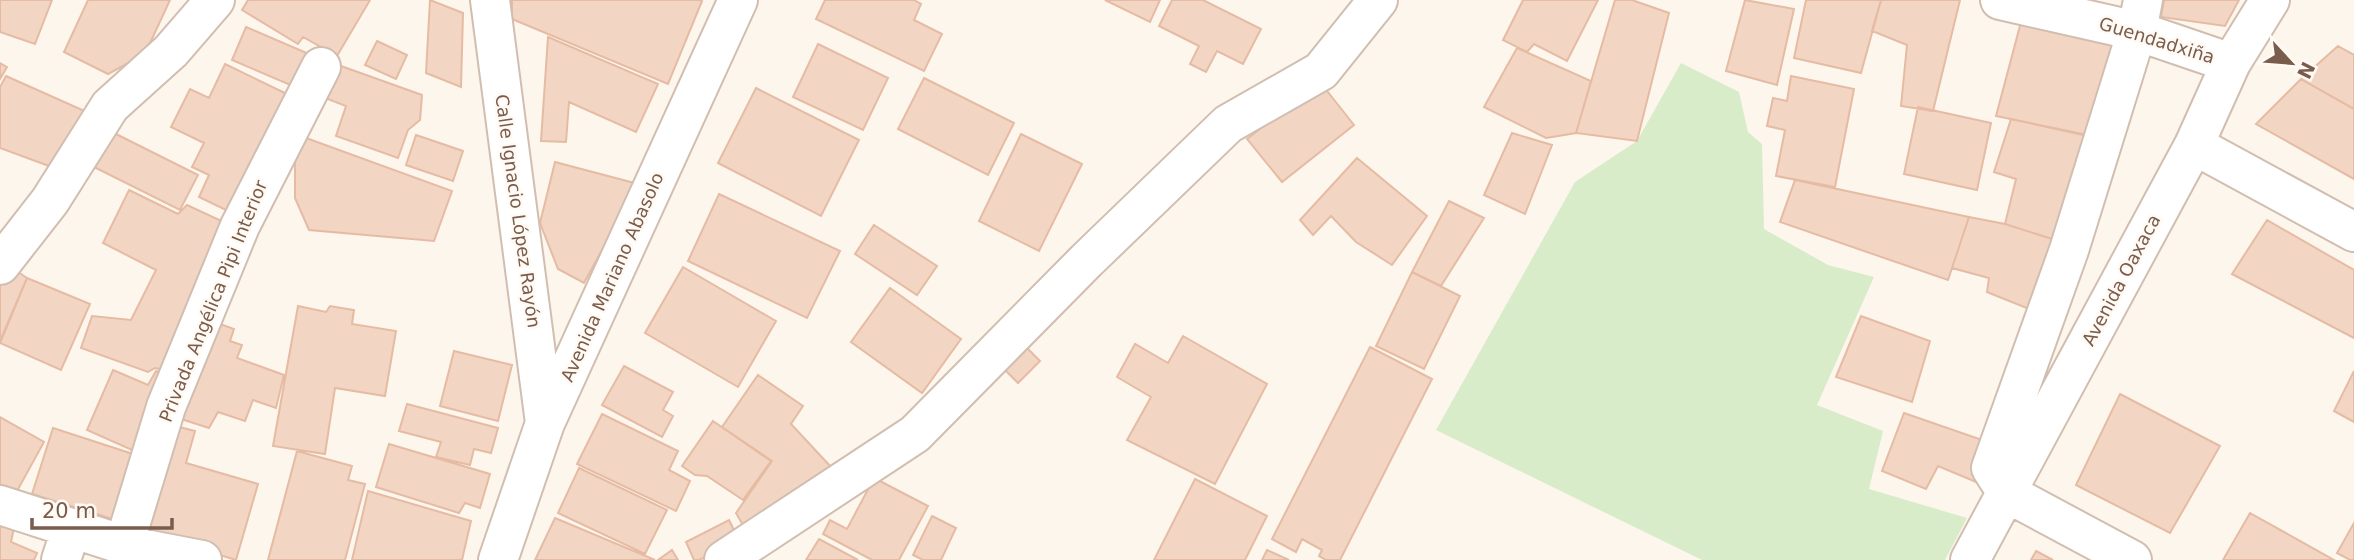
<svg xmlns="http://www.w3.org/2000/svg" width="2354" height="560" viewBox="0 0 2354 560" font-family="'DejaVu Sans',sans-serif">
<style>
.grass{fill:#d8ecc9}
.building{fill:#f3d5c3;stroke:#e6bba3;stroke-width:2}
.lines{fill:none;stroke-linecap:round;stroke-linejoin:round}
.minor-casing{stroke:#d1beb0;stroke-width:42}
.minor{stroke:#fff;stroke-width:38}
.labels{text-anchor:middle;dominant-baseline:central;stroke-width:5;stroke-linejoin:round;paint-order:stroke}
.street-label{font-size:18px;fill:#7a5c4d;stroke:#fffaf3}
</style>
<rect width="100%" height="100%" fill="#fdf6ec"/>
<path class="grass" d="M1681 63 1739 92 1748 132 1762 144 1764 229 1828 265 1874 277 1817 405 1883 431 1869 489 1967 518 1945 560H1702L1436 430 1575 182 1637 141Z"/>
<path class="building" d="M0 0H52L35 44 0 32Z
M88 0H170L145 54 108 74 64 52Z
M248 0H370L337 56 303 37 298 44 242 10Z
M430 0 463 13 461 87 426 73Z
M512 0H699L702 1 668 84 512 19Z
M825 0H914L921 4 914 20 942 34 924 71 816 19Z
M1105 0H1160L1150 22Z
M1172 0H1203L1261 29 1243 64 1217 51 1206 72 1190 64 1199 46 1159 26Z
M1523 0H1598L1567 61 1534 44 1527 52 1503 40Z
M1615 0H1632L1669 13 1637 141 1576 133Z
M1745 0 1794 9 1777 85 1726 71Z
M1806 0H1881L1861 73 1794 58Z
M1881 0H1960L1933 111 1901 106 1907 45 1872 31Z
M2164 0H2239L2225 26 2161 17Z
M2021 22 2128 46 2102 138 1996 116Z
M246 27 316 57 302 90 232 60Z
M548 37 658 84 636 132 569 102 566 142 541 141Z
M377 41 407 55 396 79 365 65Z
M818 44 888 78 863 130 793 97Z
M2338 46 2354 55V109L2301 79Z
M1517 48 1591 81 1576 133 1546 138 1484 107Z
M327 61 422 95 420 120 408 130 398 158 336 136 346 106 315 94Z
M0 63 7 67 0 79Z
M225 64 287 94 230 212 199 197 209 175 192 167 204 143 171 127 190 89 209 98Z
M6 76 89 113 57 169 0 148V87Z
M1791 76 1854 89 1835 187 1776 176 1785 130 1767 126 1773 98 1787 101Z
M924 78 1014 123 988 175 898 129Z
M2301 79 2354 109V179L2256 124Z
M1320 82 1354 125 1282 182 1247 139Z
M756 88 859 140 821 216 718 163Z
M1918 107 1991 123 1977 190 1904 174Z
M2011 119 2088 136 2055 240 2005 224 2016 179 1994 172Z
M112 132 198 175 180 210 94 167Z
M1512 133 1552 145 1525 214 1484 195Z
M295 134 452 191 434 241 309 230 295 198Z
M1021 134 1082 164 1039 251 979 221Z
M416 135 463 151 453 181 406 165Z
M1357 158 1427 216 1392 265 1356 242 1331 216 1313 235 1300 220Z
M555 162 638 184 584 283 558 269 540 223Z
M1795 180 1969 217 1948 280 1780 222Z
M129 190 178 214 187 205 230 225 169 371 155 368 148 372 81 348 92 316 131 320 156 270 103 243Z
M719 194 840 251 807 318 688 261Z
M1449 201 1484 218 1441 286 1412 272Z
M1969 217 2005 224 2055 240 2029 309 1987 292 1989 278 1952 268Z
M2267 220 2354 270V338L2232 274Z
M874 225 937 266 917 295 855 254Z
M11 267 27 278 0 341V274Z
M683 267 776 321 738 387 645 333Z
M1412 272 1460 296 1424 369 1376 346Z
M27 278 90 304 61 370 0 343Z
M890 288 961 339 922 393 851 342Z
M298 306 326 312 330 306 354 310 352 324 396 331 385 396 335 388 325 454 273 446Z
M1861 316 1930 341 1912 402 1836 377Z
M204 318 234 329 230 341 242 345 237 358 284 375 276 408 253 400 245 421 218 412 209 428 172 416Z
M1183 336 1267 384 1215 484 1127 440 1151 397 1117 377 1135 344 1168 363Z
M1025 346 1040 361 1018 383 1003 368Z
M1370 347 1432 379 1340 560H1326L1319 556 1322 550 1302 539 1296 552 1272 539Z
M454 351 512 365 498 421 440 406Z
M624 366 673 392 663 410 673 416 662 437 602 405Z
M113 370 148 385 156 371 175 379 141 454 87 430Z
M2354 371V422L2334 411Z
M758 375 803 406 791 424 831 467 747 532 736 513 772 461 722 427Z
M2120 394 2220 446 2170 533 2076 485Z
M407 404 498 428 491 453 474 449 470 465 436 457 441 442 399 431Z
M1904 413 1991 443 1976 482 1938 466 1926 489 1882 471Z
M602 414 678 451 669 470 690 481 676 511 577 464Z
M0 417 44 442 16 493 0 484Z
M713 421 771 461 743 500 707 476 695 475 682 466Z
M164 423 195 431 186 463 258 484 236 560 132 528Z
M53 428 139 456 119 521 32 494Z
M389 444 490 474 480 508 465 503 459 513 376 487Z
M297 451 352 466 348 480 365 484 345 560H268Z
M579 468 667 510 645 554 558 513Z
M874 478 928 506 899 560H872L823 534 830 520 847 529Z
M1195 479 1267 516 1245 560H1154Z
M368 491 471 521 462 560H352Z
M2250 513 2334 560H2223Z
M932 516 956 528 941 560H923L913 555Z
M555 518 655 560H535Z
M0 520 14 528 11 542 37 553 34 560H0Z
M729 520 739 540 699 560H694L686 542Z
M2354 523V560H2350L2337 553Z
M819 539 858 560H806Z
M672 550 678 560H658Z
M1267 550 1289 560H1262Z
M2036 551 2053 560H2031Z"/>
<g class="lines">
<defs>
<path id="minor" d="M490 0 545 423
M2000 0 2137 31 2231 63
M2194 145 2354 232
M0 265 50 201 110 106 171 51 215 0
M0 505 124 545 202 560
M124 545 166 407 240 226 321 67
M61 560 71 529
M498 560 545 423 738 0
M724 560 915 434 1087 260 1228 124 1321 71 1378 0
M1970 560 2194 145 2231 63 2270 0
M2132 560 2007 493 1991 468 2069 250 2137 31 2143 0"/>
</defs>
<use href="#minor" class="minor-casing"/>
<use href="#minor" class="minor"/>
</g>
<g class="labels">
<g class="street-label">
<text transform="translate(2157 40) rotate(17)">Guendadxiña</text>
<text transform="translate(518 211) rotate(82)">Calle Ignacio López Rayón</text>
<text transform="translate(612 277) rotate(-66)">Avenida Mariano Abasolo</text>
<text transform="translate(2121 280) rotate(-62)">Avenida Oaxaca</text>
<text transform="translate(213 301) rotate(-68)">Privada Angélica Pipi Interior</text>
</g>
</g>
<g transform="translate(2291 63) rotate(116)" stroke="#fffaf3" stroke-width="5" paint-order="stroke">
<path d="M0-5L12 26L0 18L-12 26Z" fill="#7a5c4d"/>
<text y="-10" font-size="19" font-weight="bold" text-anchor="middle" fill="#7a5c4d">N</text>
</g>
<path d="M32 518v10h140v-10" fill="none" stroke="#7a5c4d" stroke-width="3.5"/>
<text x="42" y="518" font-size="21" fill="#7a5c4d" stroke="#fffaf3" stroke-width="5" paint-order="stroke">20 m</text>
</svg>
